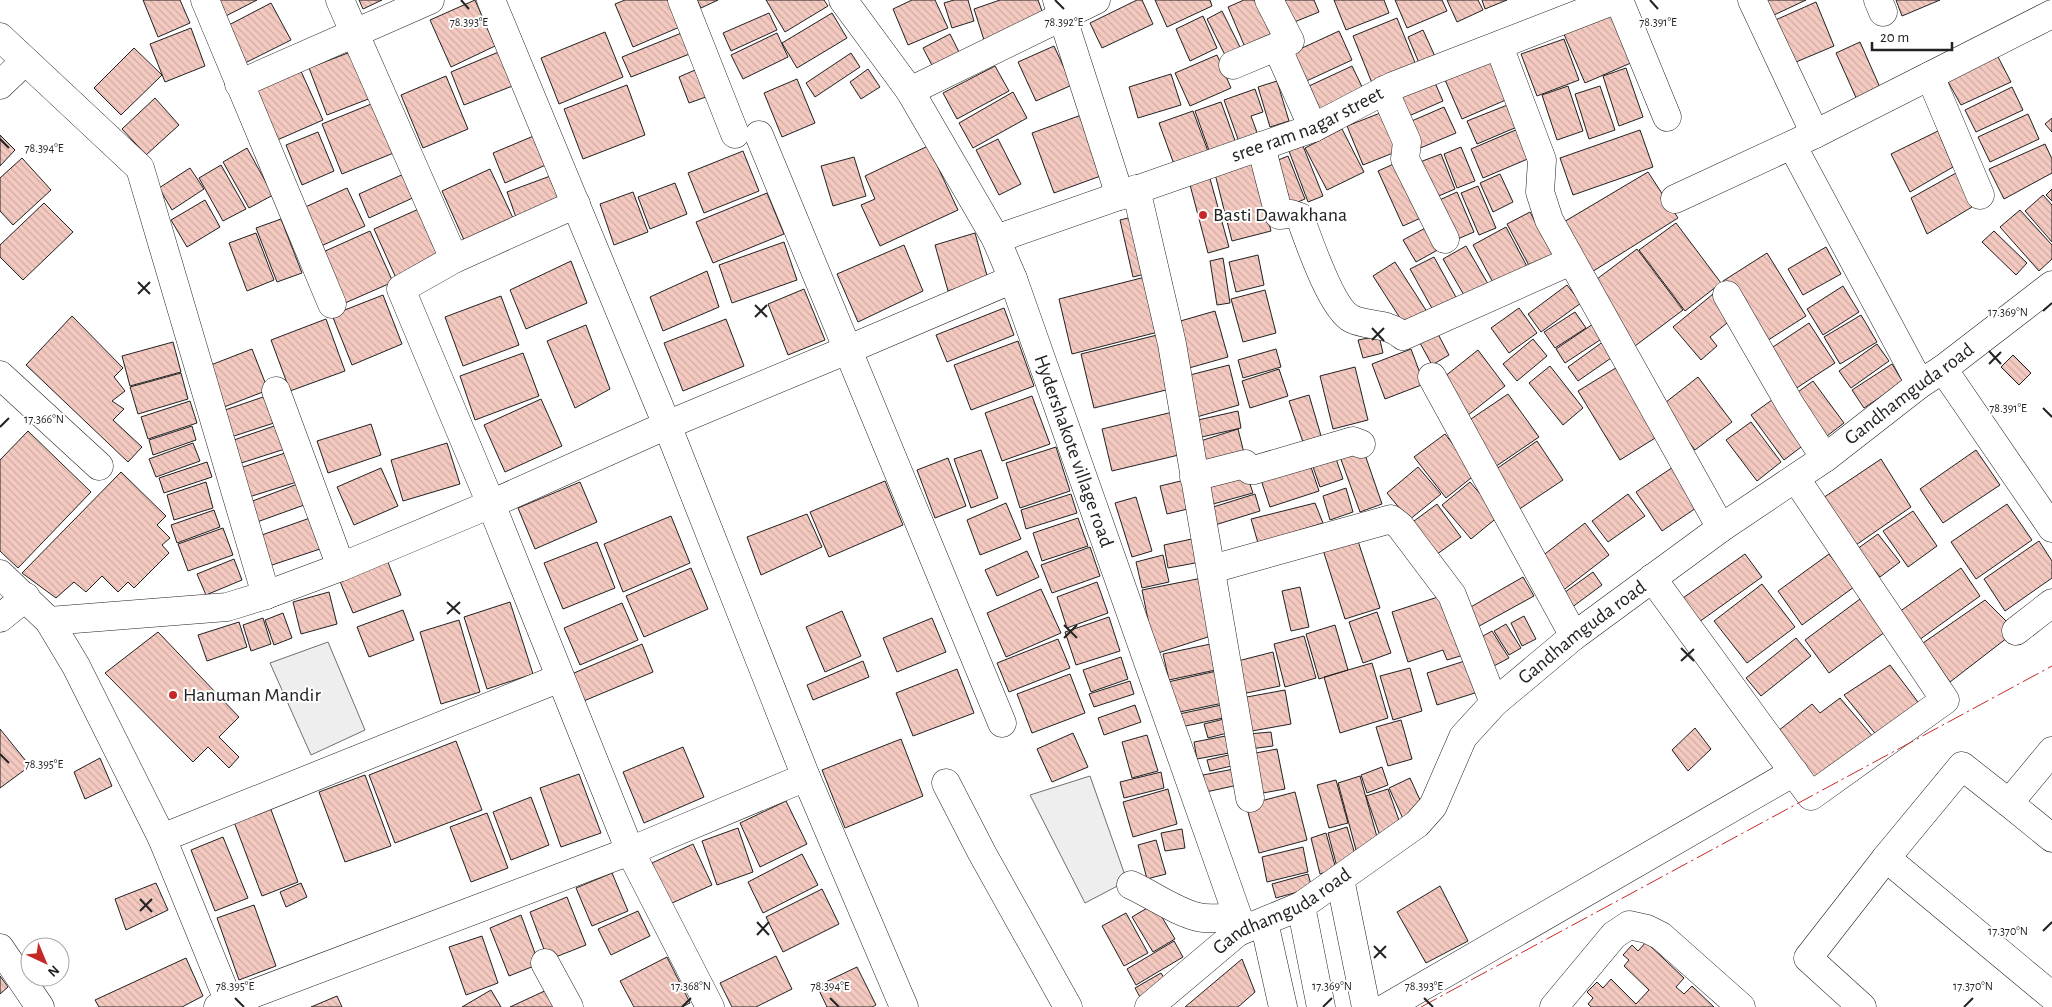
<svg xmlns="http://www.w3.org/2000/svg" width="2052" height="1007" viewBox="0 0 2052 1007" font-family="'Alegreya Sans',sans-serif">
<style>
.green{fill:#eee;stroke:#6f6f6f}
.building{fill:url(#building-back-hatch);stroke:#222}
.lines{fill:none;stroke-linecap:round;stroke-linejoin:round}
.minor-casing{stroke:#222;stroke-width:29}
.minor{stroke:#fff;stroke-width:28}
.power{stroke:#c62828;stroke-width:1;stroke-dasharray:18 4 2.5 4;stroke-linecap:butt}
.ticks{fill:none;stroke:#222;stroke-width:2}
.poi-dot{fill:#c62828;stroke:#fff;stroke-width:2}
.labels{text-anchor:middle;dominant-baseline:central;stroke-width:4;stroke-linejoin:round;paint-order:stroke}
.street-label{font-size:20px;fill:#222;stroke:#fff}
.poi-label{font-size:20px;fill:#222;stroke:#fff;text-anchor:start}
.ticks-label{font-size:12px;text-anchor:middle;fill:#222;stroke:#fff;stroke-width:4;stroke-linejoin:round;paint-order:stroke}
</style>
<defs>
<pattern id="building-back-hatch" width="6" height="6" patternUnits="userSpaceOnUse" patternTransform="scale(1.25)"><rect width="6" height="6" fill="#f3c9c0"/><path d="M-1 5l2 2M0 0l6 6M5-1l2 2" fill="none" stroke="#d0aca5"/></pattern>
</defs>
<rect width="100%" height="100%" fill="#fff"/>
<path class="green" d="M328 642 365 730 311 755 270 663Z
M1090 776 1127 881 1085 903 1030 795Z"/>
<path class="building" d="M143 0H180L190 23 158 37Z
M211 0H257L220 19Z
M359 0H382L363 9Z
M475 0 495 46 451 67 430 20Z
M625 0H680L689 23 633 47 615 4Z
M697 0H718L701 8Z
M766 0H824L828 6 785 32Z
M912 0H935L948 28 908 45 893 9Z
M954 0H968L974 21 952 28 944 3Z
M1000 0H1038L1045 19 984 40 974 9Z
M1137 0H1142L1153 24 1102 48 1090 23Z
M1155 0H1210L1212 6 1167 27Z
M1244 0H1265L1280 37 1247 52 1228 7Z
M1277 0H1314L1319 12 1287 25Z
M1334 0H1384L1389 13 1346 30Z
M1395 0H1442L1447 11 1407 28Z
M1447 0H1478L1483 10 1457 22Z
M1482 0H1507L1485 9Z
M1765 0H1806L1772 16Z
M1896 0H1940L1902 16Z
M1816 2 1834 46 1789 65 1771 22Z
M271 3 291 40 243 64 225 27Z
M1222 11 1242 51 1227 59 1207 19Z
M1612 11 1633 62 1585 83 1563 32Z
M769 13 777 30 731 51 723 33Z
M832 13 847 38 797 68 782 43Z
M1203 16 1217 48 1190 61 1176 29Z
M1397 18 1418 70 1374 88 1353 36Z
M191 28 205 66 165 82 150 44Z
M1423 30 1438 63 1422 70 1408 37Z
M1339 31 1352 60 1300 84 1287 55Z
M605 32 623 77 559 104 541 58Z
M684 32 692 53 631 77 622 57Z
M777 33 788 57 743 79 731 55Z
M950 34 964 62 937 75 923 48Z
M1564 39 1579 80 1537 96 1521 54Z
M1860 42 1882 92 1858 102 1836 53Z
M1054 46 1072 85 1036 101 1018 62Z
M134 48 162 75 121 115 94 88Z
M353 51 371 98 327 115 309 68Z
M501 51 515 85 464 105 451 72Z
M851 53 860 67 815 97 806 83Z
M1488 53 1508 99 1462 119 1442 73Z
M1217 55 1231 88 1190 106 1175 73Z
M1997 55 2011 82 1961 105 1947 80Z
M995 66 1009 91 957 119 943 93Z
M1352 66 1366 95 1323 116 1309 86Z
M1626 68 1643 117 1619 126 1603 76Z
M300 69 323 120 275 141 253 90Z
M868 69 880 87 861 99 850 82Z
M695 70 706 97 689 103 679 77Z
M1171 74 1181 105 1138 118 1129 87Z
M446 76 468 129 423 148 401 95Z
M1432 76 1443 101 1402 119 1391 93Z
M797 79 815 123 782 137 764 93Z
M1277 81 1289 121 1270 127 1258 87Z
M627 85 645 135 583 159 564 109Z
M1568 86 1583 131 1557 140 1542 95Z
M1600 86 1615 130 1589 139 1575 94Z
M2012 87 2023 110 1976 132 1965 110Z
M1255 89 1263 112 1251 116 1258 135 1239 142 1224 100Z
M1013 92 1027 118 973 148 959 123Z
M155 98 179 125 146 155 122 129Z
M376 102 396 152 342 174 322 124Z
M1221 102 1237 146 1211 156 1195 111Z
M1515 102 1524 124 1477 144 1467 121Z
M1444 107 1456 133 1418 149 1407 123Z
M1388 110 1403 149 1363 165 1347 126Z
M1193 111 1209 154 1175 167 1159 123Z
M1084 114 1106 174 1054 193 1032 133Z
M2028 114 2039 139 1990 162 1978 137Z
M2052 118V132L2045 124Z
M1525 126 1537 155 1483 178 1471 149Z
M1342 129 1364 172 1327 190 1305 148Z
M1640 130 1653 167 1573 195 1560 158Z
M1938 131 1953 167 1910 192 1891 154Z
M318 132 334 171 302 185 286 145Z
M0 135 15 150 0 166Z
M536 135 548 164 505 183 493 153Z
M998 139 1021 184 999 195 976 150Z
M2045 144 2052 159V173L2004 199 1989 169Z
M928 146 958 210 880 246 861 205 875 199 865 176Z
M1303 146 1323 196 1308 202 1289 151Z
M1461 147 1475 181 1457 188 1444 154Z
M247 148 273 195 249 208 223 162Z
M743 151 759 191 704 213 688 173Z
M1441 154 1455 189 1434 198 1420 162Z
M1288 156 1305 199 1288 206 1271 163Z
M854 157 866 196 833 206 821 166Z
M22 158 51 190 13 225 0 211V178Z
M1253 160 1271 231 1232 241 1214 170Z
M1398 162 1423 217 1403 226 1378 171Z
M221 165 246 209 223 221 199 178Z
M190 168 204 189 172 210 159 188Z
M490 169 513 218 464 240 442 191Z
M1648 172 1678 218 1587 275 1557 226Z
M406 173 417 196 369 218 359 194Z
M1956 173 1972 207 1927 234 1911 198Z
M1500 174 1513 202 1493 212 1480 183Z
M553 175 564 206 518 223 507 192Z
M1209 175 1229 247 1208 253 1189 181Z
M675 183 687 214 650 229 638 197Z
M1478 186 1496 228 1479 235 1461 193Z
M347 188 365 226 319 247 301 209Z
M2052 189V201L2046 195Z
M633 192 648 232 614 245 600 204Z
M1457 192 1474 232 1453 241 1435 202Z
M767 193 784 234 713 263 696 222Z
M2043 195 2052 205V242L2025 211Z
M205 200 220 227 187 247 171 220Z
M44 203 73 232 23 280 0 257V245Z
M421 208 442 257 396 278 374 229Z
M2020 210 2052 245V259L2039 271 2000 227Z
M1530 212 1556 261 1533 273 1507 224Z
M1136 216 1149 273 1133 277 1120 220Z
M281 219 302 273 277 282 256 228Z
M1676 223 1721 283 1685 311 1639 250Z
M1431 225 1443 247 1416 262 1403 240Z
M1506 227 1530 272 1497 290 1473 245Z
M370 231 393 282 345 303 323 252Z
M1994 231 2027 263 2016 275 1982 242Z
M256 233 274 280 247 291 229 243Z
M975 233 988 279 948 291 935 245Z
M784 242 797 280 732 303 719 265Z
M904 245 923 291 858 322 837 274Z
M1466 246 1491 289 1468 302 1443 259Z
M1826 247 1841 274 1803 295 1788 269Z
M1637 249 1683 310 1635 346 1589 285Z
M1767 253 1806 316 1762 344 1723 281Z
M1258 255 1264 285 1236 292 1229 262Z
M1434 257 1457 299 1434 312 1410 269Z
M1223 258 1230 303 1217 305 1210 261Z
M571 261 587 303 526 329 510 290Z
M1395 262 1431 318 1409 332 1373 276Z
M707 271 719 307 663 331 650 297Z
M1153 275 1166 330 1072 354 1059 299Z
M1567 285 1581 303 1541 332 1528 314Z
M1843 286 1859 312 1823 335 1807 309Z
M804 289 825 340 788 355 768 304Z
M1265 290 1276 333 1243 342 1231 299Z
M1713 294 1733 318 1710 337 1717 346 1701 360 1673 327Z
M383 295 402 344 352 365 332 315Z
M501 296 519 345 463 366 445 317Z
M1004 308 1014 335 947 362 936 335Z
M1519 308 1537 333 1509 353 1491 328Z
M1215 311 1228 357 1189 368 1177 322Z
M1575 312 1586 328 1555 348 1544 332Z
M1861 315 1877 342 1840 364 1824 337Z
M72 316 123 368 114 377 125 391 112 401 124 409 113 420 142 447 128 462 26 365Z
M326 319 345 371 290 391 271 340Z
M726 319 744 366 683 391 664 343Z
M1809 323 1835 363 1795 389 1770 349Z
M1593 324 1603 338 1565 363 1556 349Z
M586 325 610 389 575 408 547 341Z
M1161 334 1174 388 1094 408 1081 354Z
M1438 334 1449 355 1432 365 1420 343Z
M1379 336 1383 353 1363 358 1358 340Z
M1533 339 1547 356 1517 381 1503 364Z
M1018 341 1034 386 971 410 954 365Z
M1604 341 1614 356 1578 381 1568 367Z
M173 342 181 372 130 386 122 356Z
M1877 344 1889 361 1851 388 1839 371Z
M252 349 268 390 219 409 203 368Z
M1276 349 1281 367 1243 378 1238 360Z
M1411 349 1424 384 1385 399 1372 364Z
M1478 350 1505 386 1467 416 1439 381Z
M523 353 539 396 475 420 460 376Z
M2013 355 2031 373 2019 385 2001 367Z
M1892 364 1903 382 1864 408 1852 390Z
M1229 365 1239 405 1193 418 1182 377Z
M1550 366 1583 408 1563 425 1529 383Z
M1619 366 1660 435 1620 460 1578 391Z
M1355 367 1368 420 1333 429 1320 376Z
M1279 369 1288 396 1250 408 1242 381Z
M181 373 188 399 138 414 130 387Z
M1698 377 1732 422 1695 450 1661 406Z
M1813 381 1844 423 1823 439 1791 397Z
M1508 394 1539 437 1495 467 1465 423Z
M269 395 277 422 231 437 222 411Z
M1309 395 1324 446 1306 451 1289 401Z
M1032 396 1050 444 1002 461 985 413Z
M1776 397 1809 441 1784 460 1751 415Z
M541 399 562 446 505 472 484 425Z
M190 401 197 423 148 439 141 417Z
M1177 411 1187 453 1112 471 1102 429Z
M1238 411 1241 428 1193 439 1189 422Z
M1751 422 1781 462 1757 481 1726 440Z
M280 424 288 448 235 465 228 442Z
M371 424 381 455 328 473 317 441Z
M192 426 196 440 153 455 149 440Z
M1238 429 1244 453 1196 466 1194 443Z
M28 431 91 492 18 568 0 551V460Z
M1445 434 1476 474 1446 498 1414 457Z
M1537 441 1563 480 1512 514 1486 476Z
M193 443 200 461 156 477 149 459Z
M447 443 460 484 403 501 391 460Z
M1362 446 1382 504 1360 512 1339 454Z
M1056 447 1070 491 1020 508 1006 463Z
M981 450 998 498 971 508 954 459Z
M1976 450 2000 485 1943 523 1920 489Z
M291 451 300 481 249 497 240 468Z
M1334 453 1343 479 1320 487 1311 461Z
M948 458 966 506 935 518 917 470Z
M1881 459 1911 507 1853 547 1820 500Z
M1309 461 1319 491 1270 507 1260 477Z
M207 462 212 477 164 493 159 478Z
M1676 465 1702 504 1662 531 1636 492Z
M1418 467 1441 494 1409 520 1387 493Z
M381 468 398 506 354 525 337 487Z
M121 472 166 516 157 525 170 538 162 545 169 553 134 588 128 582 118 592 102 576 86 592 74 582 56 598 22 573Z
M1246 472 1253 493 1206 506 1200 482Z
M1189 479 1196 507 1167 514 1160 486Z
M885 481 903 525 829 557 810 512Z
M206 482 213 508 174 520 167 495Z
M580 482 597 522 535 549 518 508Z
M1470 482 1499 516 1471 539 1442 505Z
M300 483 307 504 257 522 250 502Z
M1346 488 1353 512 1330 520 1323 496Z
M1071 494 1077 513 1026 529 1021 510Z
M1255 494 1260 511 1215 525 1210 508Z
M1628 494 1645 516 1608 542 1592 521Z
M1136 497 1152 551 1132 557 1115 503Z
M1006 503 1021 539 980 555 967 520Z
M1315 503 1323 523 1258 543 1251 519Z
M1437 504 1461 537 1433 557 1410 524Z
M2007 504 2032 540 1976 579 1951 542Z
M214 510 220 527 177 543 171 525Z
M1913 511 1937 546 1908 567 1883 531Z
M807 514 822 547 761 575 747 537Z
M671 516 690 563 623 592 604 544Z
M310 518 320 549 266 567 256 537Z
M1078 518 1088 546 1042 561 1033 533Z
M1585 523 1609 555 1561 592 1537 560Z
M223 528 233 555 188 571 178 544Z
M1878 534 1900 562 1880 577 1857 549Z
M1201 537 1206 561 1168 568 1164 545Z
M1357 538 1380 608 1345 619 1323 550Z
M2039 541 2052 561V578L2005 611 1984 579Z
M597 542 615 588 563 609 544 563Z
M1090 547 1100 576 1052 593 1041 565Z
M1027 551 1039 577 997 596 985 570Z
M1745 554 1762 577 1699 622 1683 598Z
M1829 554 1854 587 1802 625 1778 591Z
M1163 555 1169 582 1142 588 1136 562Z
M234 559 242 580 206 595 197 574Z
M387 560 401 595 353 613 339 579Z
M691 568 708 609 644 637 626 596Z
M1961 568 1980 596 1919 640 1899 612Z
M1593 572 1602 585 1571 608 1561 595Z
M1212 576 1211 636 1155 654 1142 590Z
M1523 577 1534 596 1472 630 1462 612Z
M1097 582 1108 613 1067 628 1057 597Z
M1762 584 1795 627 1747 663 1714 621Z
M1300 587 1309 627 1291 631 1282 591Z
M1041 589 1061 633 1006 657 987 613Z
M329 592 337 624 301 634 293 602Z
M1447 594 1467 654 1447 660 1443 650 1408 662 1392 612Z
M1860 599 1885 632 1829 673 1805 640Z
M1985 600 2016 631 1950 682 1923 643Z
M510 602 533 674 487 689 464 617Z
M622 603 638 640 580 665 564 628Z
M403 610 414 640 369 657 357 627Z
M842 611 861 656 825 672 806 627Z
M1377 612 1391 653 1363 663 1349 622Z
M283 613 292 638 274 645 265 620Z
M1524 616 1536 639 1522 646 1511 623Z
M1109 617 1120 651 1076 665 1065 632Z
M263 618 271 644 251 651 243 625Z
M932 618 946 652 897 672 883 638Z
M459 620 480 692 441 704 420 632Z
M239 622 247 647 207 661 198 635Z
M1506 624 1521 648 1509 655 1494 631Z
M1335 625 1348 670 1319 679 1306 634Z
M1492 631 1509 658 1492 667 1476 640Z
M158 632 239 717 219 737 239 757 229 768 208 747 193 762 105 673Z
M1304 636 1316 678 1285 687 1274 644Z
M1796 638 1811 656 1761 696 1746 678Z
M1058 639 1070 668 1009 692 997 663Z
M1220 642 1225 668 1169 680 1163 654Z
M642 644 653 672 579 703 567 676Z
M1273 652 1280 686 1237 695 1234 662Z
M1121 657 1128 679 1091 692 1083 670Z
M1468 660 1478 692 1437 705 1427 673Z
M863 661 869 677 813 700 807 685Z
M1372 663 1388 718 1340 733 1324 677Z
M1890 665 1921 706 1878 737 1844 695Z
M1410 668 1422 711 1393 720 1380 676Z
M957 669 974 713 913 736 896 693Z
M1221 670 1228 702 1175 713 1168 682Z
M1070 674 1085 713 1032 733 1017 694Z
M1130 681 1134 694 1094 707 1089 694Z
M1285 690 1291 724 1241 733 1236 699Z
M1840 698 1874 738 1813 787 1773 735 1812 704 1820 713Z
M1226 704 1228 717 1181 727 1179 714Z
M1135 705 1141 722 1104 735 1098 718Z
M1232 717 1235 731 1208 738 1204 724Z
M1401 720 1412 759 1388 766 1376 727Z
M1695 728 1711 749 1688 771 1672 750Z
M0 729 30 766 0 788Z
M1271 732 1273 746 1250 749 1248 734Z
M1073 733 1088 767 1052 782 1037 749Z
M1236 734 1240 751 1197 759 1194 742Z
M1147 735 1158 771 1132 778 1122 742Z
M901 739 923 796 845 828 822 770Z
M456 741 482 810 395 843 369 775Z
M683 747 704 797 644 823 623 772Z
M1277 749 1285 789 1252 795 1245 755Z
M1237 753 1240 764 1210 771 1207 760Z
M100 758 112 786 85 799 74 772Z
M1244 767 1247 783 1206 792 1203 775Z
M1382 767 1388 785 1367 793 1361 775Z
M1161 772 1164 788 1124 798 1120 782Z
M579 774 601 833 561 847 540 788Z
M365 775 391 846 345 862 319 792Z
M1360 776 1379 844 1356 850 1338 783Z
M1410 778 1425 811 1404 821 1389 788Z
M1336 780 1348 823 1329 828 1317 785Z
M1168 789 1177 824 1133 837 1123 802Z
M1388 789 1402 829 1380 836 1366 796Z
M1295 792 1307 840 1259 853 1246 805Z
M531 797 549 845 511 860 493 812Z
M786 801 807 844 760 867 740 823Z
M270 807 298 882 262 896 234 822Z
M487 813 508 868 471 882 450 827Z
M1347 827 1357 861 1337 867 1328 833Z
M738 828 753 872 717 885 702 841Z
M1182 829 1185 848 1165 851 1161 833Z
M1326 833 1336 869 1320 874 1311 838Z
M223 837 248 898 215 911 191 850Z
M1156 840 1166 874 1147 879 1138 845Z
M693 844 712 885 670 904 652 863Z
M1303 847 1308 872 1267 882 1262 857Z
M802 854 818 885 763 913 748 882Z
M612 873 628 911 592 926 576 888Z
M1308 874 1312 888 1276 898 1272 884Z
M156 883 168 910 126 930 115 899Z
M301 883 307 897 286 907 280 892Z
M1440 886 1468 941 1426 963 1397 912Z
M822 889 839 924 783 952 766 917Z
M567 897 586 945 548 960 530 912Z
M1154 904 1175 939 1153 952 1132 917Z
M254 905 276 966 239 980 217 918Z
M638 911 650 936 611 955 598 929Z
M1126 913 1148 953 1124 966 1102 926Z
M521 915 539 964 509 976 490 928Z
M482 936 498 983 466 995 449 947Z
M1174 941 1183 957 1136 985 1127 969Z
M1646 942 1684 978 1676 987 1684 994 1692 986 1714 1007H1591L1588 1004 1593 998 1587 992 1597 982 1603 988 1611 979 1636 1004 1649 990 1624 966 1629 960 1623 955 1632 945 1638 951Z
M776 956 792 989 756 1007H732L720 983Z
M667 957 690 1003 682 1007H634L620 981Z
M186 958 203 996 182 1007H99L95 1000Z
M1242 959 1255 992 1238 1007H1185Z
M857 967 876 1005 872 1007H827L817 986Z
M1161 973 1166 981 1140 997 1135 988Z
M0 976 8 987 0 994Z
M551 988 560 1007H510Z
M491 990 501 1007H462Z
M337 996 342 1007H311Z"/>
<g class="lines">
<defs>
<g id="minor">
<path d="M205 0 332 304"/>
<path d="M340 0 454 259"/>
<path d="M491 0 667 425 806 777 904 1007"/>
<path d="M682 0 735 134"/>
<path id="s1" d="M843 0 910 91 996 239 1013 279 1238 917V932"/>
<path d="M1057 0 1120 196"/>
<path d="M1619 0 1667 117"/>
<path d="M1752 0 1815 134"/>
<path d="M1878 0 1883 12"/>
<path d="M0 37 140 168 266 595"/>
<path d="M1499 46 1542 160 1540 192 1549 220 1721 528"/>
<path d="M1277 47 1313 128"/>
<path d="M1233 65 1290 41 1269 0"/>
<path d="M1930 76 1980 195"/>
<path d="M239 84 430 0"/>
<path d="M0 85 25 61"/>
<path d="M1384 90 1407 142 1405 159 1445 239"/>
<path d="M910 91 1096 0"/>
<path d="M759 135 1002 723"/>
<path d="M1792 145 1920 384"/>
<path d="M1261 146 1279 215 1291 214 1300 217C1308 239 1332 310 1352 319 1370 327 1387 322 1403 336L1571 261"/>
<path d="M1136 189 1172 344 1250 798"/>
<path d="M1675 199 1815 134 2052 14"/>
<path d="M576 204 454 259 401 289 491 504 630 851 710 1007"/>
<path id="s2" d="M996 239 1313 128 1393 86 1615 0"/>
<path d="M1727 295 1791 406 1825 458"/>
<path d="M1943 369 2052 528"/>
<path d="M0 375 99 466"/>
<path d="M1432 377 1574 636"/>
<path d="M276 391 341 567"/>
<path d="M1194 477 1245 464 1250 470H1254L1353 441 1361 444"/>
<path d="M1212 569 1391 519 1400 526 1452 595 1494 703"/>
<path d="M0 574 49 621 76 666 162 838 231 1007"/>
<path d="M1652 578 1811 796 1945 700 1796 479"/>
<path d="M0 618 26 597"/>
<path d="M49 621 227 607 266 595 341 567 491 504 667 425 847 350 1013 279"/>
<path d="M2016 631 2052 603"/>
<path d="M946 783 982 853 1068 1007"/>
<path d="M2009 803 2052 838"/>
<path d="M162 838 560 678"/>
<path d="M1886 858 2052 996"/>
<path d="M1340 879 1366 1007"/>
<path d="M1131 885C1153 895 1176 912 1198 917 1210 920 1225 917 1238 917"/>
<path d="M1301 906 1321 1007"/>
<path d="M1264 922 1283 1007"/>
<path d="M0 948 40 1007"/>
<path d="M545 963 569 1007"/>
<path d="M218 1007 630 851 806 777"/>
<path id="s3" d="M1149 1007 1238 932 1301 906 1417 824 1433 806 1463 737 1494 703 1574 636 1721 528 1825 458 1920 384 1943 369 2052 285"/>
<path d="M1387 1007 1794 772"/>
<path d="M1554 1007 1614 935 1629 925 1647 929 1661 936 1741 1007"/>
<path d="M1862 1007 1808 958 1886 858 1962 766 2009 803 2052 751"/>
</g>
</defs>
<use href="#minor" class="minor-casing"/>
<use href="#minor" class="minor"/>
<path class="power" d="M1421 1007 2052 666"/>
</g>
<path class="ticks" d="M461 0 469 9M1055 0 1064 9M1650 0 1658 9M0 139 9 148M138 282 150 294M138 294 150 282M755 305 767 317M2043 311 2052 303M755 317 767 305M1372 328 1384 341M1372 340 1384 328M1989 351 2001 364M1989 364 2001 352M2043 408 2052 417M0 427 9 418M447 602 460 614M447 614 460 602M1064 625 1077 638M1064 638 1077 625M1681 648 1694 661M1681 661 1694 649M0 754 9 763M140 899 152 912M140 911 152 899M757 922 769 935M2043 931 2052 922M757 935 769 922M1374 946 1386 958M1374 958 1386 946M235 998 244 1007M830 998 839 1007M1424 998 1433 1007M682 1007 691 998M1323 1007 1332 998M1964 1007 1973 998"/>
<g class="poi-dot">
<circle cx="1203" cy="215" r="5"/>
<circle cx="173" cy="695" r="5"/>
</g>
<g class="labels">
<g class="street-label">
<text stroke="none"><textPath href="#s2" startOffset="332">sree ram nagar street</textPath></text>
<text stroke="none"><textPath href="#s3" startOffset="990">Gandhamguda road</textPath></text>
<text stroke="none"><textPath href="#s1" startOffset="510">Hydershakote village road</textPath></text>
<text stroke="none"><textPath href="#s3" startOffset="585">Gandhamguda road</textPath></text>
<text stroke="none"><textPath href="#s3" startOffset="165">Gandhamguda road</textPath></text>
</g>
<g class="poi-label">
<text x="1213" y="215">Basti Dawakhana</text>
<text x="183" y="695">Hanuman Mandir</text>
</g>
</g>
<g class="ticks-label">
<text x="469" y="26">78.393°E</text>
<text x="1064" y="26">78.392°E</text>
<text x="1658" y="26">78.391°E</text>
<text x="44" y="152">78.394°E</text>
<text x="2008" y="316">17.369°N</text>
<text x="2008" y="412">78.391°E</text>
<text x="44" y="423">17.366°N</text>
<text x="44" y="768">78.395°E</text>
<text x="2008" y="935">17.370°N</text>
<text x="235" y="990">78.395°E</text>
<text x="830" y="990">78.394°E</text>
<text x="1424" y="990">78.393°E</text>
<text x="691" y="990">17.368°N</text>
<text x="1332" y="990">17.369°N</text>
<text x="1973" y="990">17.370°N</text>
</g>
<g transform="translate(45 962) rotate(136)"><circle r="24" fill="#ffffff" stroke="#a7a7a7"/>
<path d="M0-4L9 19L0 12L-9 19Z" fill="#c62828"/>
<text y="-8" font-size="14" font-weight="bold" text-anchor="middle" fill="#222222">N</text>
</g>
<path d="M1872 42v8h80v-8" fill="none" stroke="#222222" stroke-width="2.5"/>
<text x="1880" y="42" font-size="15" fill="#222222" stroke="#ffffff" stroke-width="4" paint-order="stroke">20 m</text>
</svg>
